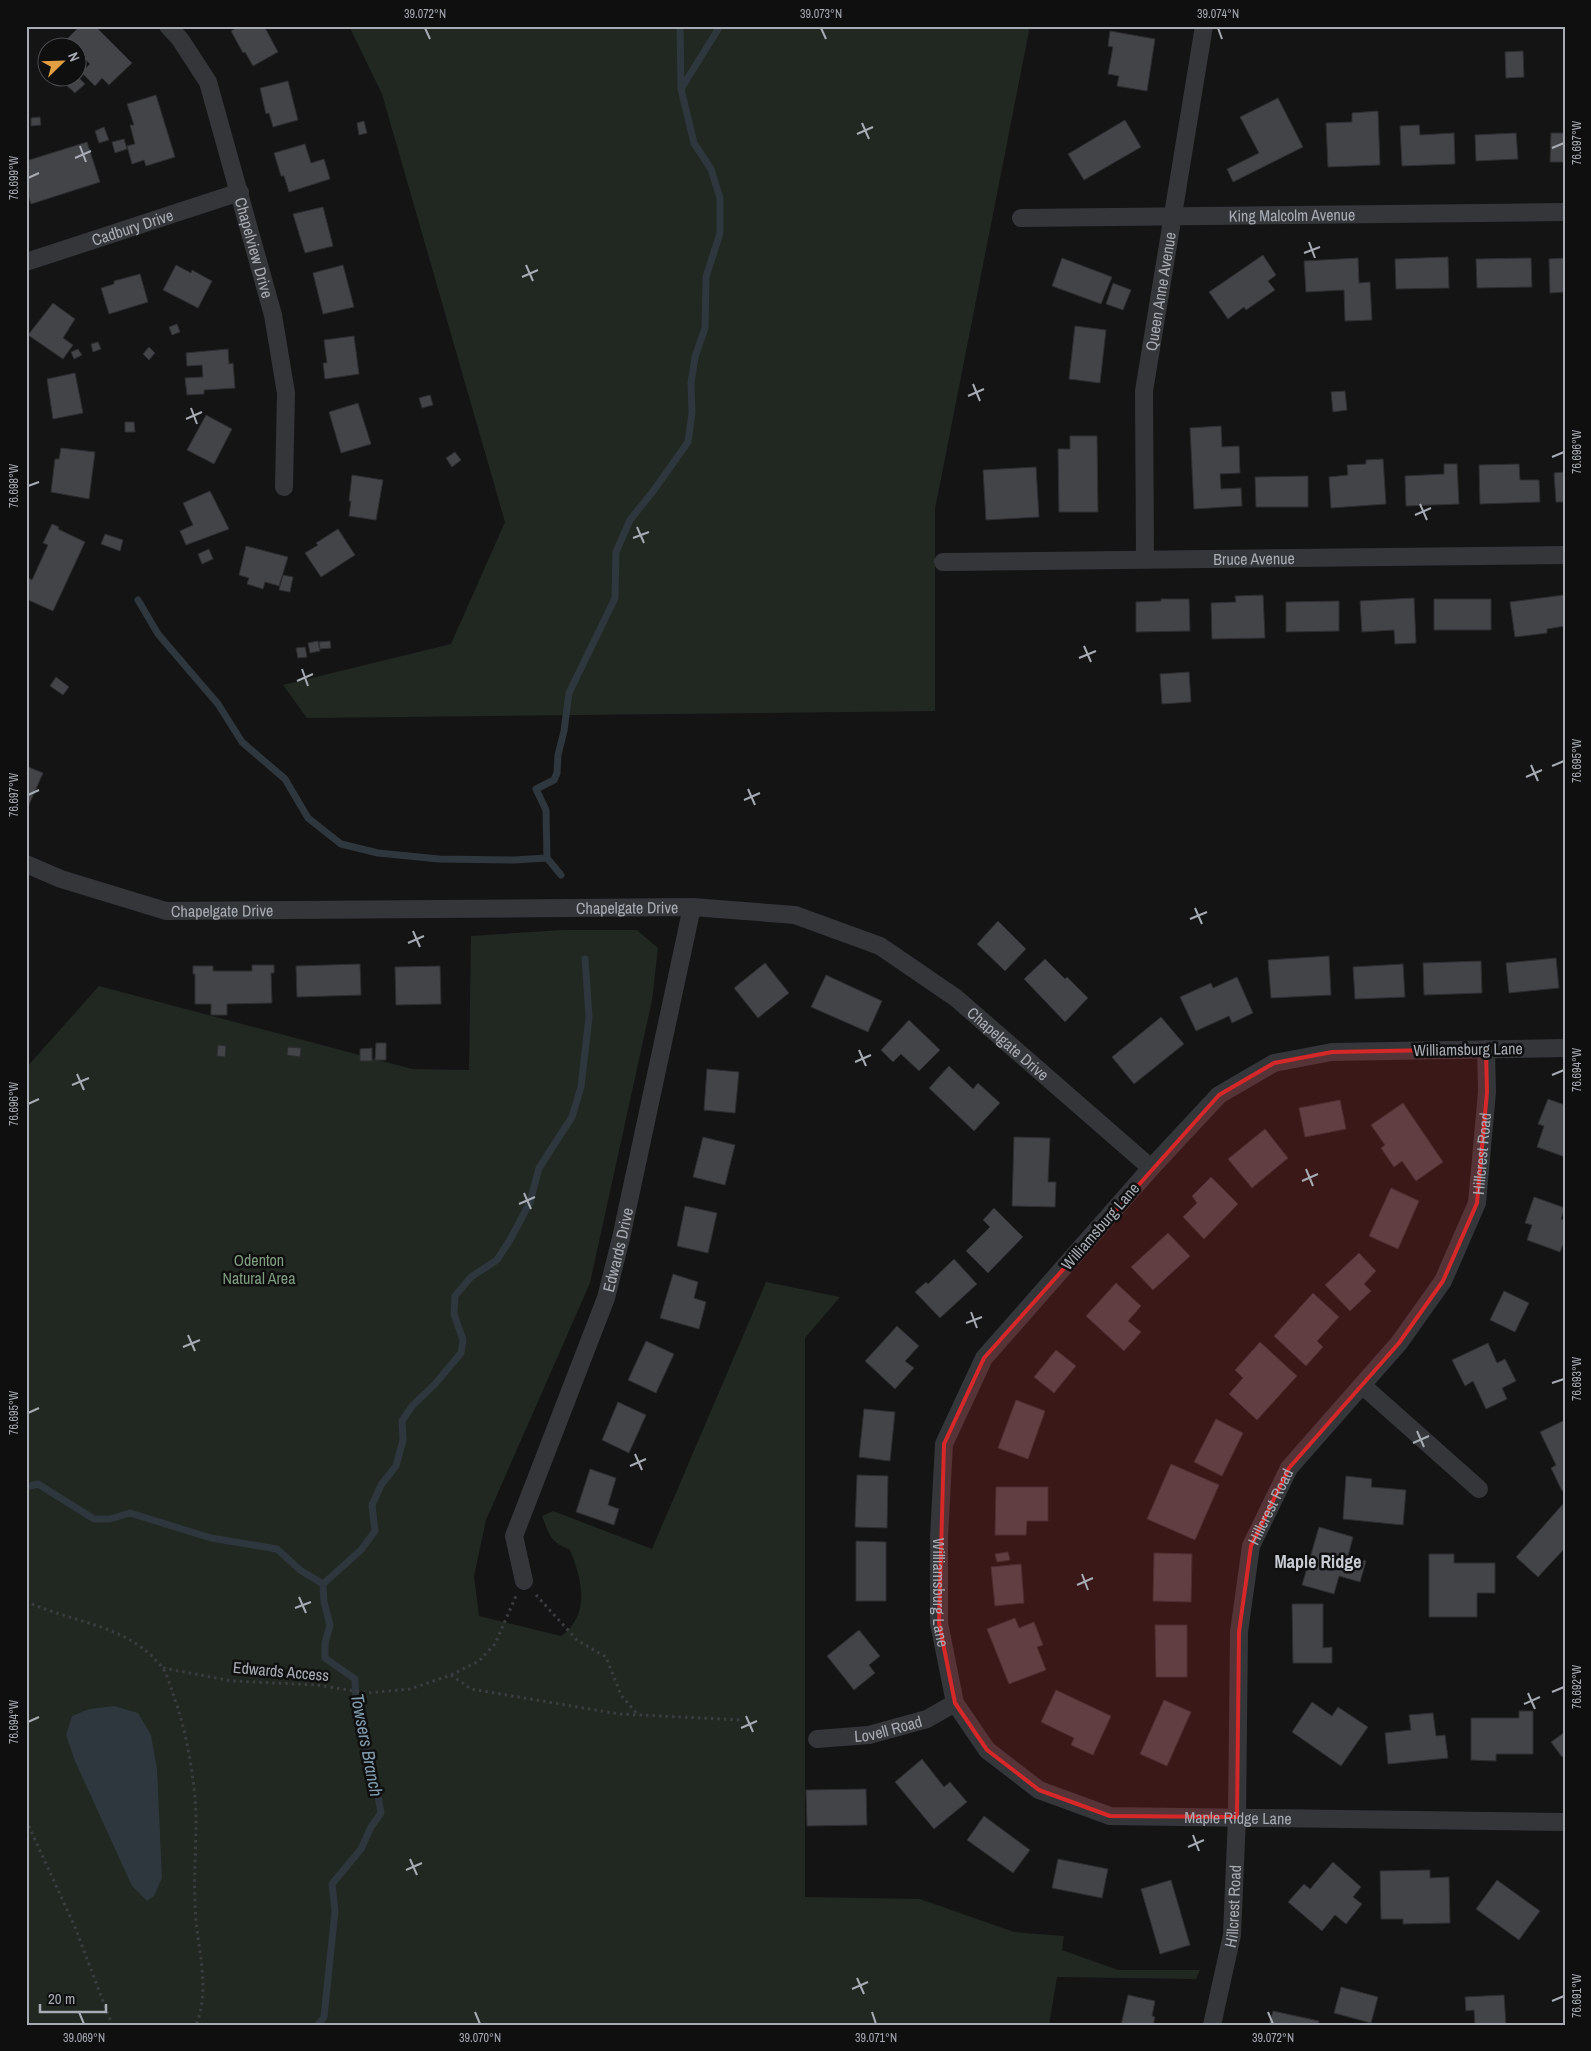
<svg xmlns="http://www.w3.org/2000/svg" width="1591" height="2051" viewBox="0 0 1591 2051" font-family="'Archivo Narrow',sans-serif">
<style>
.green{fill:#212821}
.water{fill:#2e373d}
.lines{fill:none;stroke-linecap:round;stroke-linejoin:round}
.stream{stroke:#2e373d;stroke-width:7}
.building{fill:#434448;stroke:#2e2e31}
.path{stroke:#3b3d41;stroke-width:3;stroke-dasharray:2.5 4;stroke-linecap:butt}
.street{stroke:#35363a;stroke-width:18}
.marked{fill:#d62828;fill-opacity:0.2;stroke:#d62828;stroke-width:4;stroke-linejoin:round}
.ticks{fill:none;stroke:#a7acb4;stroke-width:2}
.labels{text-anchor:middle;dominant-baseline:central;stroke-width:5;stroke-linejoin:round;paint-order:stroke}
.street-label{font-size:16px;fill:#a7acb4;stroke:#0f0f10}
.park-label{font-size:16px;fill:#809e80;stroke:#0f0f10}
.neighbourhood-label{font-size:18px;font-weight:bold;fill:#c7cbd1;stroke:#0f0f10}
.water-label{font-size:18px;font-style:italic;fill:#819bad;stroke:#0f0f10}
.neatline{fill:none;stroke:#a7acb4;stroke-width:2}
.ticks-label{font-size:12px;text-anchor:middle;fill:#a7acb4}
</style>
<rect width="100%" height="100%" fill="#141415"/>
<path class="green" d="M349 26H1030L935 509V711L307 718 283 685 451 644 505 522 382 94Z
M562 930H637L658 948 652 1000 590 1283 486 1520 474 1576 479 1616 561 1636C591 1615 582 1579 570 1550 550 1541 550 1537 542 1516L553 1511 652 1549 766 1282 840 1297 805 1338V1897L920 1899 1014 1932 1064 1936 1062 1950 1118 1970H1200L1196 1979 1057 1977 1049 2025H26V1068L99 986 412 1069 469 1070 471 936Z"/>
<path class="water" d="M114 1706 138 1713 151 1735 157 1769 162 1878 154 1896 147 1901 132 1886 75 1761 66 1735 72 1716 89 1709Z"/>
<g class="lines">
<path class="stream" d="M681 89 720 26
M138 600 158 634 218 704 242 742 285 779 308 818 341 844 378 853 439 859 514 860 547 858
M561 875 547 858 546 810 536 789 554 780 557 773 558 755 564 731 569 693 615 598 616 552 630 520 654 490 688 442 692 413 691 383 695 357 705 328 706 277 720 233V198L711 169 694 143 681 89 680 26
M26 1487 38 1484 94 1519H110L130 1513 211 1538 277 1549 300 1570 323 1584
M318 2025 324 2017 335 1911 332 1884 361 1849 371 1827 381 1813 376 1784 356 1707 355 1679 325 1658V1643L330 1625 324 1602 323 1584 361 1550 375 1531 372 1505 381 1485 396 1466 403 1440 402 1421 412 1406 435 1384 461 1353 463 1340 454 1314 455 1296 471 1277 497 1260 510 1240 530 1202 539 1168 572 1117 581 1087 589 1017 585 959"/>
</g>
<path class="building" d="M80 26H95L132 63 109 85 102 78 95 86 81 72 90 64 78 52V48H73L66 40Z
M240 26H264L278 52 253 66 245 52 243 53 231 31Z
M1110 31 1155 39 1147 91 1117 86 1119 76 1108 74 1113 47 1108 46Z
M1523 51 1524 77 1506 78 1505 52Z
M78 77 85 84 75 93 66 85 73 78Z
M288 81 298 120 273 127 269 113 266 114 260 88Z
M156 95 175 157 146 166 144 160 132 164 127 146 135 144 130 125H134L127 104Z
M1278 98 1303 147 1233 182 1227 169 1259 153 1240 117Z
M1378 111 1380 165 1328 167 1326 123 1352 122V113Z
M40 117 41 125 31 126V118Z
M1125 120 1141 147 1084 180 1068 154Z
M364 121 367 133 359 135 357 123Z
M1419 125 1420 135 1454 133 1455 164 1402 166 1400 126Z
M104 127 109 140 99 143 95 131Z
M1516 133 1518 159 1476 161 1475 135Z
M1551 133H1565V162H1550Z
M124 139 127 149 115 153 112 142Z
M87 142 100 182 31 204 26 189V161Z
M305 144 311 163 324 159 330 179 289 192 284 176H281L274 153Z
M323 207 333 246 305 253 293 214Z
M1263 255 1276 275 1268 281 1275 290 1246 310 1244 307 1228 319 1209 292Z
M1448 257 1449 288 1396 289 1395 259Z
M1062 258 1112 277 1101 304 1052 286Z
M1358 258 1359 283 1370 282 1372 320 1345 321 1344 290 1306 292 1304 261Z
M1531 258 1532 287 1477 288 1476 259Z
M1565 258V292L1550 293 1549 259Z
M176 265 191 273 192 270 212 281 198 308 163 290Z
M343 265 354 307 323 314 313 273Z
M140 274 148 302 109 314 101 288 114 284V281Z
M1113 283 1131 290 1123 310 1106 304Z
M53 303 75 319 63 338 73 345 63 359 28 335Z
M177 324 180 332 172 335 169 327Z
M1075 326 1106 330 1100 383 1069 379Z
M354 336 359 374 325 379 323 363H327L324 340Z
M98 342 101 349 93 352 91 344Z
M149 347 155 353 149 360 143 354Z
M78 349 82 355 74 359 71 352Z
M228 349 229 364 233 363 235 388 204 390V394L187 395 185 378 203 377 202 365 187 366 186 353Z
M75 373 83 413 53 419 47 379Z
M1345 391 1347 410 1333 412 1331 392Z
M430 395 433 405 422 408 419 398Z
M358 403 371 444 341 453 329 412Z
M206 415 232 429 214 464 187 450Z
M125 422H134L135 432H125Z
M1221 426 1222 447 1239 446 1240 473 1220 474 1221 489 1241 488 1242 506 1194 509 1190 428Z
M1070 436H1097L1098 512H1059L1058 449H1070Z
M61 448 95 452 89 499 51 492 55 459H59Z
M455 452 461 460 452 467 446 458Z
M1383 459 1386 504 1331 508 1329 477 1348 475 1347 465 1366 464V460Z
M1444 464H1457L1459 504 1406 506 1405 476 1444 474Z
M1519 464 1520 480H1539L1540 502 1480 504 1479 465Z
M1036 467 1039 517 986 520 983 470Z
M1565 472V502H1556L1554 473Z
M352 475 383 480 376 520 349 516 351 501H349Z
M1308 476V507H1256L1255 477Z
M210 491 229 529 186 545 180 531 193 525 183 503Z
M52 524 59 527 58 529 85 542 53 611 26 599V580L27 577 32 580 48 545 43 543Z
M338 529 355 555 321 577 305 553 318 545 316 543Z
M105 534 123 540 120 551 101 544Z
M246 546 288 557 279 586 265 582 263 589 247 584 249 578 239 575Z
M209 549 213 559 202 564 198 554Z
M283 575 293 577 290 592 279 590Z
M1263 595 1265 638 1212 639 1211 603 1236 602 1235 596Z
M1564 595 1565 626 1547 629V633L1515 637 1510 602Z
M1414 598 1416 643 1395 644 1394 630 1362 632 1360 601Z
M1161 599H1189L1190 631 1136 632V602L1161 601Z
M1434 599H1491V630H1434Z
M1339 601V631L1286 632V602Z
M318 641 320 651 310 653 308 643Z
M330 641 331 648 320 649 319 642Z
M305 647 307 657 298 658 296 648Z
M1189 672 1191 702 1162 704 1160 674Z
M56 677 69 687 63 695 50 686Z
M26 766 43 773 28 807 26 806Z
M998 921 1026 949 1005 971 977 944Z
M1329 956 1331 995 1271 998 1268 960Z
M1556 958 1559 988 1509 993 1506 963Z
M1045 959 1065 979 1067 977 1088 998 1065 1022 1024 979Z
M1481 961 1482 993 1424 995 1423 963Z
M765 963 789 993 758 1018 734 988Z
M360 964 361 995 297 997 296 966Z
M1403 964 1405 997 1355 999 1353 967Z
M252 965H274V973H271L272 1003 227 1004V1015H211V1004H195V974H193V966H213V971H252Z
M440 966 441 1004 396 1005 395 967Z
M826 975 882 1001 868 1032 811 1007Z
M1237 977 1253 1013 1232 1023 1229 1016 1196 1031 1180 997 1211 983 1213 988Z
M1161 1017 1184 1044 1134 1084 1112 1057Z
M909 1020 940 1050 919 1071 901 1054 893 1062 881 1050Z
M376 1043H386V1060H375Z
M218 1045 226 1046 225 1057 217 1056Z
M288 1047 301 1048 300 1057 287 1055Z
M372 1048V1061H360V1049Z
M949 1066 973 1089 978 1083 1000 1103 974 1131 929 1088Z
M707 1069 739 1072 735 1113 704 1110Z
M1548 1099 1565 1105V1157L1537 1147 1544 1126 1538 1124Z
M1340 1100 1346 1129 1305 1137 1299 1108Z
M1403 1103 1443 1162 1416 1181 1402 1161 1394 1167 1381 1148 1385 1145 1371 1125Z
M1265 1129 1288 1158 1252 1188 1228 1159Z
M703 1137 735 1145 725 1185 693 1177Z
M1014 1137 1050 1138 1048 1182H1056L1055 1207 1012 1206Z
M1211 1177 1238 1204 1204 1239 1183 1217 1197 1203 1192 1196Z
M1391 1188 1419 1201 1398 1249 1369 1236Z
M1534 1197 1565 1208 1561 1219 1565 1220V1240L1560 1252 1527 1240 1532 1225 1525 1223Z
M685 1206 717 1213 708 1253 677 1246Z
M994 1208 1023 1237 988 1273 966 1251 990 1227 983 1220Z
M1168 1233 1190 1256 1153 1290 1131 1267Z
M1359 1253 1376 1271 1364 1284 1371 1291 1350 1311 1325 1285Z
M954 1259 977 1284 940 1318 915 1292 926 1282 928 1284Z
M673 1274 698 1282 694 1298 706 1302 699 1329 660 1318Z
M1116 1283 1141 1306 1128 1321 1141 1332 1124 1351 1086 1316Z
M1504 1291 1529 1303 1515 1332 1490 1320Z
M1313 1293 1339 1317 1317 1341 1323 1347 1306 1366 1274 1336Z
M897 1326 919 1346 905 1361 914 1368 895 1389 865 1361Z
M646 1341 674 1354 656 1393 628 1380Z
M1260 1342 1297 1376 1257 1420 1229 1394 1243 1378 1235 1370Z
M1488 1343 1497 1363 1505 1359 1516 1381 1502 1388 1507 1399 1486 1409 1473 1381 1465 1386 1452 1360Z
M1056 1350 1076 1366 1054 1393 1034 1377Z
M1016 1400 1045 1411 1028 1459 998 1448Z
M618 1402 646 1415 629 1453 602 1440Z
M864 1409 895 1412 890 1461 859 1457Z
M1216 1419 1243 1433 1222 1476 1194 1462Z
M1565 1420V1490L1562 1491 1551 1468 1556 1465 1540 1432Z
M1171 1464 1219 1485 1195 1540 1147 1519Z
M590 1469 616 1478 608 1505 619 1509 614 1525 576 1512Z
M857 1475 888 1476 887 1528 855 1527Z
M1346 1476 1372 1479 1371 1487 1406 1490 1403 1525 1343 1519Z
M996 1487H1048V1521H1027L1026 1535H995Z
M1563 1504 1565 1548 1538 1577 1516 1557Z
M1319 1527 1353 1537 1348 1556 1366 1561 1360 1582 1339 1576 1334 1594 1302 1585Z
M856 1541 886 1542V1601H856Z
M1008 1552 1010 1560 997 1562 995 1554Z
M1154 1553 1192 1554 1191 1602 1153 1601Z
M1429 1554H1454V1563H1495V1593H1477V1617H1429Z
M1021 1564 1024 1603 995 1606 991 1567Z
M1292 1604H1323V1648L1332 1647V1663H1293Z
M1015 1618 1019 1628 1034 1622 1043 1645 1037 1647 1046 1670 1009 1684 987 1629Z
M1155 1625H1187V1677H1156Z
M859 1630 880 1656 869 1665 875 1673 854 1690 827 1656Z
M1056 1690 1111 1716 1093 1755 1071 1745 1074 1738 1041 1722Z
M1164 1700 1191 1712 1167 1766 1140 1754Z
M1312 1702 1332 1716 1338 1707 1368 1727 1341 1766 1292 1732Z
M1519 1711H1533V1754H1496V1761L1471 1760V1718H1519Z
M1433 1713 1436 1736 1445 1735 1448 1758 1388 1764 1385 1733 1411 1730 1409 1715Z
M1565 1732V1755L1562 1757 1551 1742Z
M922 1759 944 1787 950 1782 967 1802 934 1829 895 1782Z
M866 1789 867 1825 807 1826 806 1790Z
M984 1816 1030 1850 1013 1873 967 1840Z
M1058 1859 1108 1869 1102 1898 1052 1888Z
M1333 1862 1361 1887 1353 1897 1362 1904 1346 1924 1335 1915 1322 1931 1288 1902 1304 1884 1310 1889Z
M1430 1870V1878L1449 1877 1450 1923 1403 1924V1919H1381L1380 1871Z
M1171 1880 1190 1945 1160 1954 1141 1889Z
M1497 1880 1540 1911 1519 1940 1476 1909Z
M1341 1987 1378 1997 1371 2023 1334 2013Z
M1128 1995 1155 2001 1152 2016 1155 2017 1153 2025H1121Z
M1504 1995 1506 2025H1475L1474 2010 1466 2011 1465 1997Z
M1273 2011 1319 2021 1318 2025H1269Z"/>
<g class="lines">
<path class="path" d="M536 1595 577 1640 606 1657 621 1695 638 1715
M26 1601C73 1624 126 1623 161 1666 167 1673 170 1685 173 1694 186 1728 196 1784 196 1821 196 1853 193 1887 196 1920 199 1954 210 1991 196 2025
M163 1668 232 1681 317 1685 367 1693 410 1689 451 1675 479 1661 495 1644 516 1596
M451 1675 471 1689 619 1714 743 1720
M26 1820 75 1927 112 2025"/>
<g class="street">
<path id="s1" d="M168 26 180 39 208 82 273 315 286 393 284 487"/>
<path id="s2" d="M1021 218 1565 212"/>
<path id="s3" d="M26 262 240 192"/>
<path id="s4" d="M1145 559 1144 391 1204 26"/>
<path id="s5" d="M943 562 1565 555"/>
<path id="s6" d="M26 864 61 879 166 911 692 907 795 915 880 946 956 998 1151 1168"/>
<path id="s7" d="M1565 1048 1332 1052 1274 1063 1219 1095 1151 1168 984 1358 944 1444 939 1537V1623L955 1703 987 1750 1039 1790 1110 1816 1565 1822"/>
<path d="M1362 1385 1479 1489"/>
<path id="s8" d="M524 1581 514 1536 606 1298 621 1238 692 907"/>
<path id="s9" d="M817 1739 869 1735 927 1719 955 1703"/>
<path id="s10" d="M1212 2025 1232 1935 1237 1817 1239 1632 1251 1546 1289 1468 1399 1343 1443 1281 1477 1203 1487 1092 1486 1049"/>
</g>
</g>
<path class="marked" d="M1486 1049 1487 1092 1477 1203 1443 1281 1399 1343 1289 1468 1251 1546 1239 1632 1237 1817 1110 1816 1039 1790 987 1750 955 1703 939 1623 944 1444 984 1358 1219 1095 1274 1063 1332 1052Z"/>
<path class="ticks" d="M425 28 430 39M821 28 826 39M1218 28 1222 39M862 123 869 139M857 134 873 127M80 146 86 162M1552 148 1564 143M75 158 91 151M28 178 39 173M1309 242 1315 258M1304 253 1320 247M526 265 533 281M522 277 538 270M973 384 980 401M968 396 984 389M191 408 197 424M186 419 202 412M1552 457 1564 452M28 486 39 482M1420 504 1427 520M1415 515 1431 508M637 527 644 543M633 538 649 532M1084 646 1091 662M1079 658 1096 651M302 669 308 686M297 681 313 674M1531 765 1538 781M1552 766 1564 761M1526 777 1542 770M748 789 755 805M28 795 39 790M744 800 760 793M1195 908 1202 924M1190 919 1207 912M413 931 420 947M408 943 424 936M859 1050 866 1066M855 1062 871 1055M77 1074 84 1090M1552 1075 1564 1070M72 1085 89 1078M28 1104 39 1099M1306 1169 1313 1186M1302 1181 1318 1174M524 1193 531 1209M519 1204 535 1197M971 1312 977 1328M966 1323 982 1317M188 1335 195 1351M183 1347 200 1340M1552 1383 1564 1379M28 1413 39 1408M1417 1431 1424 1447M1413 1443 1429 1436M635 1454 642 1470M630 1466 646 1459M1082 1574 1088 1590M1077 1585 1093 1578M299 1597 306 1613M295 1608 311 1602M1552 1692 1564 1687M1528 1693 1535 1709M1524 1704 1540 1697M746 1716 753 1732M28 1722 39 1717M741 1728 757 1721M1193 1835 1199 1851M1188 1847 1204 1840M410 1859 417 1875M406 1870 422 1863M857 1978 864 1994M852 1989 868 1982M1552 2001 1564 1996M79 2012 84 2024M475 2012 480 2024M872 2012 876 2024M1268 2012 1273 2024"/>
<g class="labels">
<g class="street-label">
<text stroke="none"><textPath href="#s2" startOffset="271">King Malcolm Avenue</textPath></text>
<text stroke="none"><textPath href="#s3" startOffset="112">Cadbury Drive</textPath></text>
<text stroke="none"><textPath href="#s1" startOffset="241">Chapelview Drive</textPath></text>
<text stroke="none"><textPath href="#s4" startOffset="269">Queen Anne Avenue</textPath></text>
<text stroke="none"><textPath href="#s5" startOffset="311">Bruce Avenue</textPath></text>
<text stroke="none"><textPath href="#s6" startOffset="609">Chapelgate Drive</textPath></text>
<text stroke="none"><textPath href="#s6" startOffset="204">Chapelgate Drive</textPath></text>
<text stroke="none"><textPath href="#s6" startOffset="1029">Chapelgate Drive</textPath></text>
<text transform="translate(1468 1049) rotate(-1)">Williamsburg Lane</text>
<text stroke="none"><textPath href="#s10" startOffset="946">Hillcrest Road</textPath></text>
<text transform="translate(1100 1226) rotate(-49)">Williamsburg Lane</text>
<text stroke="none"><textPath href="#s8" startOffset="351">Edwards Drive</textPath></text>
<text stroke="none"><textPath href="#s10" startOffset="526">Hillcrest Road</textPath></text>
<text stroke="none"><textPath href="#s7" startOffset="952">Williamsburg Lane</textPath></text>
<text transform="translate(281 1671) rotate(5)">Edwards Access</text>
<text stroke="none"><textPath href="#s9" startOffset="72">Lovell Road</textPath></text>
<text stroke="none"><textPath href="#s7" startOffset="1390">Maple Ridge Lane</textPath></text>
<text stroke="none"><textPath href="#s10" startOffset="121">Hillcrest Road</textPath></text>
</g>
<g class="park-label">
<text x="259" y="1260">Odenton<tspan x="259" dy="18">Natural Area</tspan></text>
</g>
<g class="neighbourhood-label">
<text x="1318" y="1561">Maple Ridge</text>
</g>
<g class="water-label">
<text transform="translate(367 1745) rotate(79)">Towsers Branch</text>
</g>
</g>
<rect width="1591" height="2051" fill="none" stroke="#0f0f10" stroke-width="55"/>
<g transform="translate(62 62) rotate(67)"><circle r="24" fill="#0f0f10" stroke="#4c4e52"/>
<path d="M0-4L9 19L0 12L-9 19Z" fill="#e19f41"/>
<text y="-8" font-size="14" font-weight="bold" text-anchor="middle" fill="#a7acb4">N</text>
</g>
<path d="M40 2004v8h66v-8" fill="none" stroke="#a7acb4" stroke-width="2.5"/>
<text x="48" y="2004" font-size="15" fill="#a7acb4" stroke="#0f0f10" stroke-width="4" paint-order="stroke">20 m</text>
<rect x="28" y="28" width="1536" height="1996" class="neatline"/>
<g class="ticks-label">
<text x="425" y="18">39.072°N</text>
<text x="821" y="18">39.073°N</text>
<text x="1218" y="18">39.074°N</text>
<text transform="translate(1577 143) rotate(-90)" y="4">76.697°W</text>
<text transform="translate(14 178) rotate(-90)" y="4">76.699°W</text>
<text transform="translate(1577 452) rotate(-90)" y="4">76.696°W</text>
<text transform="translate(14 486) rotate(-90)" y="4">76.698°W</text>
<text transform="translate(1577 761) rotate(-90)" y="4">76.695°W</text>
<text transform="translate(14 795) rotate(-90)" y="4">76.697°W</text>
<text transform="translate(1577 1070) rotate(-90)" y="4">76.694°W</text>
<text transform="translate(14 1104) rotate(-90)" y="4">76.696°W</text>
<text transform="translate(1577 1379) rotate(-90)" y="4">76.693°W</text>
<text transform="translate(14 1413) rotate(-90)" y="4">76.695°W</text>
<text transform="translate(1577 1687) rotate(-90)" y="4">76.692°W</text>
<text transform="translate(14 1722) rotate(-90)" y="4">76.694°W</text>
<text transform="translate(1577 1996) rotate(-90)" y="4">76.691°W</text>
<text x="84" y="2042">39.069°N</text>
<text x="480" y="2042">39.070°N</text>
<text x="876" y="2042">39.071°N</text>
<text x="1273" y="2042">39.072°N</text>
</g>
</svg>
